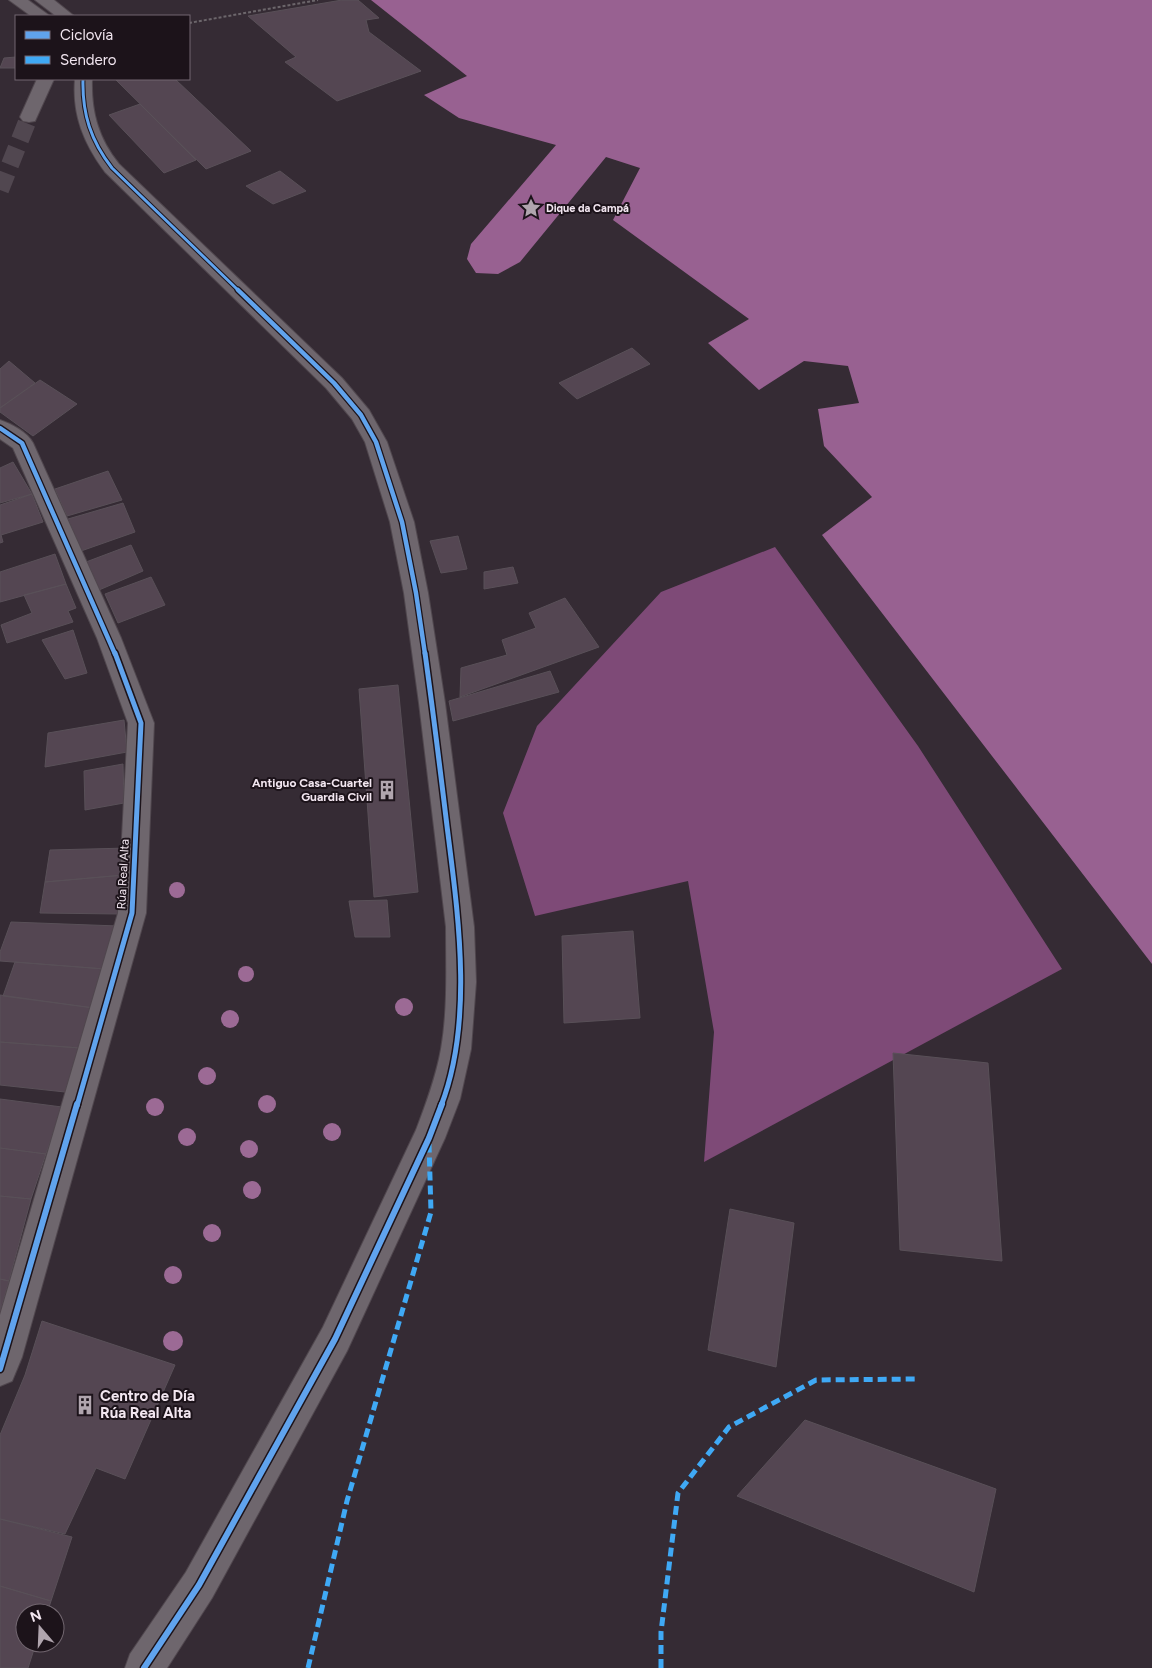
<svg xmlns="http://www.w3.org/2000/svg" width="1152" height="1668" viewBox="0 0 1152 1668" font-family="Figtree,sans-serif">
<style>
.forest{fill:#7e4a77}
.water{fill:#986191}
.building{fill:#544652;stroke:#595058}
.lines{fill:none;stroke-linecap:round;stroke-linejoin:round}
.minor-tunnel{stroke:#514750;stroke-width:18;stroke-dasharray:18 9;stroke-linecap:butt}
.minor-casing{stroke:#50474e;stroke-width:2}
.path{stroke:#6c666b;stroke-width:2;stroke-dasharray:3 2;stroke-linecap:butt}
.minor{fill:#6e666d;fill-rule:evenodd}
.quiet{stroke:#3fa9f5;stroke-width:5;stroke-dasharray:9 5;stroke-linecap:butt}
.cycleway-far3-casing{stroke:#1c131a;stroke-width:5}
.cycleway-far2-casing{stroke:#1c131a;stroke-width:7}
.cycleway-far1-casing{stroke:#1c131a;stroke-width:8}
.cycleway-casing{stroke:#1c131a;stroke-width:9}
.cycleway-far3{stroke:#60a3ed;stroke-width:3}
.cycleway-far2{stroke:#60a3ed;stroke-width:4.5}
.cycleway-far1{stroke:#60a3ed;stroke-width:5}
.cycleway{stroke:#60a3ed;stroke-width:6}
.tree{fill:#9c6a95}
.labels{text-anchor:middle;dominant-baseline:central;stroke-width:4;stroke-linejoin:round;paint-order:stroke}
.far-poi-label{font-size:11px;font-weight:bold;fill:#f2e6f0;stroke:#1c131a;text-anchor:start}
.poi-label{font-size:12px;font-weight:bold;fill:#f2e6f0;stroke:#1c131a;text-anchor:end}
.street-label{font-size:12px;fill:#f2e6f0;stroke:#1c131a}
.near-poi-label{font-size:15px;font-weight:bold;fill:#f2e6f0;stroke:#1c131a;text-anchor:start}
</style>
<rect width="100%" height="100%" fill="#352b34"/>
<path class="forest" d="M775 547 918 746 1062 969 704 1162 714 1032 688 881 535 916 503 813 537 726 661 592Z"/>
<path class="water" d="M371 0H1152V964L822 535 872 497 824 446 818 409 859 403 848 366 804 361 759 390 708 343 749 319 613 220 640 168 606 157 520 262 498 274 476 273 467 259 471 244 556 145 459 118 424 95 467 76Z"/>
<path class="building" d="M342 0H358L379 18 366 20 369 32 421 71 337 101 285 62 296 57 248 16Z
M4 58 16 57V68H0Z
M115 79H175L251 151 206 169Z
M140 104 196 160 164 173 109 115Z
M280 171 306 191 273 204 246 186Z
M632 348 650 364 577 399 559 383Z
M9 361 35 383 0 408V369Z
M40 380 77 404 33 436 0 412V408Z
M13 462 32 494 0 503V468Z
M108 471 122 500 67 516 55 489Z
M32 494 43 522 1 535 3 542 0 543V505Z
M123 503 135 532 81 551 68 519Z
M458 536 467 569 441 573 430 541Z
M131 545 143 571 99 590 86 562Z
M55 554 66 584 0 602V572Z
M513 567 518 583 484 589V572Z
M151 577 165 605 118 623 105 594Z
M66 584 76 608 68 611 73 622 7 643 1 625 32 613 24 595Z
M565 598 599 647 460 697 461 668 507 655 502 640 536 628 529 613Z
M73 630 87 673 65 679 42 640Z
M550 671 559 692 453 721 449 701Z
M398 685 418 892 374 897 359 689Z
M124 720 127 752 45 767 48 733Z
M123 764 124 803 85 810 84 771Z
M128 848 124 875 45 882 50 850Z
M124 875 119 914 40 913 45 882Z
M387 900 390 937H355L349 901Z
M11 922 118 926 105 969 0 961V952Z
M633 931 640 1018 564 1023 562 936Z
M15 962 105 969 94 1008 3 996Z
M0 995 94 1008 80 1048 0 1042Z
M0 1042 80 1048 65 1092 0 1085Z
M893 1053 988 1063 1002 1261 900 1250Z
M0 1099 62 1107 46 1154 0 1148Z
M0 1148 46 1154 31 1199 0 1196Z
M0 1196 31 1199 9 1281 0 1279Z
M730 1209 794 1223 776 1367 708 1350Z
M0 1279 9 1281 0 1312Z
M42 1321 175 1365 125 1479 96 1468 65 1534 0 1519V1435L25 1375Z
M805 1420 996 1489 974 1592 737 1496Z
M0 1519 72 1537 51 1601 0 1586Z
M0 1586 51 1601 47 1613H25V1643H36L28 1668H0Z"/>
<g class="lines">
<path class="minor-tunnel" d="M0 190 29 117"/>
<defs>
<path id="minor" d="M9 0H28L50 16H31Z
M35 0H54L74 16H56Z
M37 79H54L35 121 29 122 23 121 20 117Z
M75 79H92C91 111 98 138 119 164L342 378 369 410 387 442 414 522 428 593 445 703 474 927 476 982 471 1049 460 1099 445 1138 347 1351 212 1598 167 1668H125L130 1654 186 1572 323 1327 416 1130C426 1104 436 1077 441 1049 448 1009 446 967 446 927L419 703 404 593 390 522 365 442 352 419 326 388 105 172C84 144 72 115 75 79Z
M0 420C12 424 27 432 33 443L121 638 154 723 146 913 22 1357 12 1381 0 1386V1315L118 913 128 723 97 638 13 448 0 439Z"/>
</defs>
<use href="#minor" class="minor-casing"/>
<path class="path" d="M189 23 318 0"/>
<use href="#minor" class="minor"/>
<path class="quiet" d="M308 1668 347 1501 431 1212 429 1144
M661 1668V1632L678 1493 729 1427 816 1380 918 1379"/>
<defs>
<path id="cycleway-far3" d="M83 79C82 114 91 141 112 168L239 291"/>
<path id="cycleway-far2" d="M238 290 334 383 361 415 376 442 402 522 416 593 425 654
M0 428 22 443 115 654"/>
<path id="cycleway-far1" d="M425 653C433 711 440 768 447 826 458 914 474 1021 441 1106
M77 1106 132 913 141 723 115 653"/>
<path id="cycleway" d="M0 1369 77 1104
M144 1668 199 1585 335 1339 429 1138 442 1104"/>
</defs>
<use href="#cycleway-far3" class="cycleway-far3-casing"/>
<use href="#cycleway-far2" class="cycleway-far2-casing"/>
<use href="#cycleway-far1" class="cycleway-far1-casing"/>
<use href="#cycleway" class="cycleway-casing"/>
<use href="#cycleway-far3" class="cycleway-far3"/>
<use href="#cycleway-far2" class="cycleway-far2"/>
<use href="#cycleway-far1" class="cycleway-far1"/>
<use href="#cycleway" class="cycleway"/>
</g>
<g class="tree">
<circle cx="177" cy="890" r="8"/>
<circle cx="246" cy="974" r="8"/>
<circle cx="404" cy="1007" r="9"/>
<circle cx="230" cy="1019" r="9"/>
<circle cx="207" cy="1076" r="9"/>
<circle cx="267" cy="1104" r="9"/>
<circle cx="155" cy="1107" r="9"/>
<circle cx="332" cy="1132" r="9"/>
<circle cx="187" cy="1137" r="9"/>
<circle cx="249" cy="1149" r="9"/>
<circle cx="252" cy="1190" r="9"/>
<circle cx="212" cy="1233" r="9"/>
<circle cx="173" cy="1275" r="9"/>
<circle cx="173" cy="1341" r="10"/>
</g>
<defs>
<symbol id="sight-bare" viewBox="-9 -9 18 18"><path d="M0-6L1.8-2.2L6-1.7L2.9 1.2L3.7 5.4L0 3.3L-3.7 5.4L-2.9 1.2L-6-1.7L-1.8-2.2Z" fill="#b0a5ae" stroke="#1c131a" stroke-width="2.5" paint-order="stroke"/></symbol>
<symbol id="building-bare" viewBox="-9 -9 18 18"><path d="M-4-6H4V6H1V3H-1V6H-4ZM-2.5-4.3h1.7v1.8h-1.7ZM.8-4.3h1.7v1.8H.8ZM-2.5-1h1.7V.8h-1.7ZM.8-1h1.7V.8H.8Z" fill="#b0a5ae" stroke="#1c131a" stroke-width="2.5" paint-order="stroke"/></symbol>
</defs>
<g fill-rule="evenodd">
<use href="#sight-bare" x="517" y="194" width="28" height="28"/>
<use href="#building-bare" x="373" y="776" width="28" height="28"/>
<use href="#building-bare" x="71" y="1391" width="28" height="28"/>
</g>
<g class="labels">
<g class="far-poi-label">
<text x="546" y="208">Dique da Campá</text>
</g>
<g class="poi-label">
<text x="372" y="783">Antiguo Casa-Cuartel<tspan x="372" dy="14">Guardia Civil</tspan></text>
</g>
<g class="street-label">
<text transform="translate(123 874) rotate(-87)">Rúa Real Alta</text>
</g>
<g class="near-poi-label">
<text x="100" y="1396">Centro de Día<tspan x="100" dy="17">Rúa Real Alta</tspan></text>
</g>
</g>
<rect x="15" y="15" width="175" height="65" fill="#1c131a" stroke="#726770"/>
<rect x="25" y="31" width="25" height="8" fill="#60a3ed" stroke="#726770"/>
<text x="60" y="40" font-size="15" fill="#f2e6f0">Ciclovía</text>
<rect x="25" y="56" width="25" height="8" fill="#3fa9f5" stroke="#726770"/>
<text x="60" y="65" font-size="15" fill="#f2e6f0">Sendero</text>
<g transform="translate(40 1628) rotate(341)"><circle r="24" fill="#1c131a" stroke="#726770"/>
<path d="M0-4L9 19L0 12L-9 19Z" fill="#b0a5ae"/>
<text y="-8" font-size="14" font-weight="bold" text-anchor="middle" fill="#f2e6f0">N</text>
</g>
</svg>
